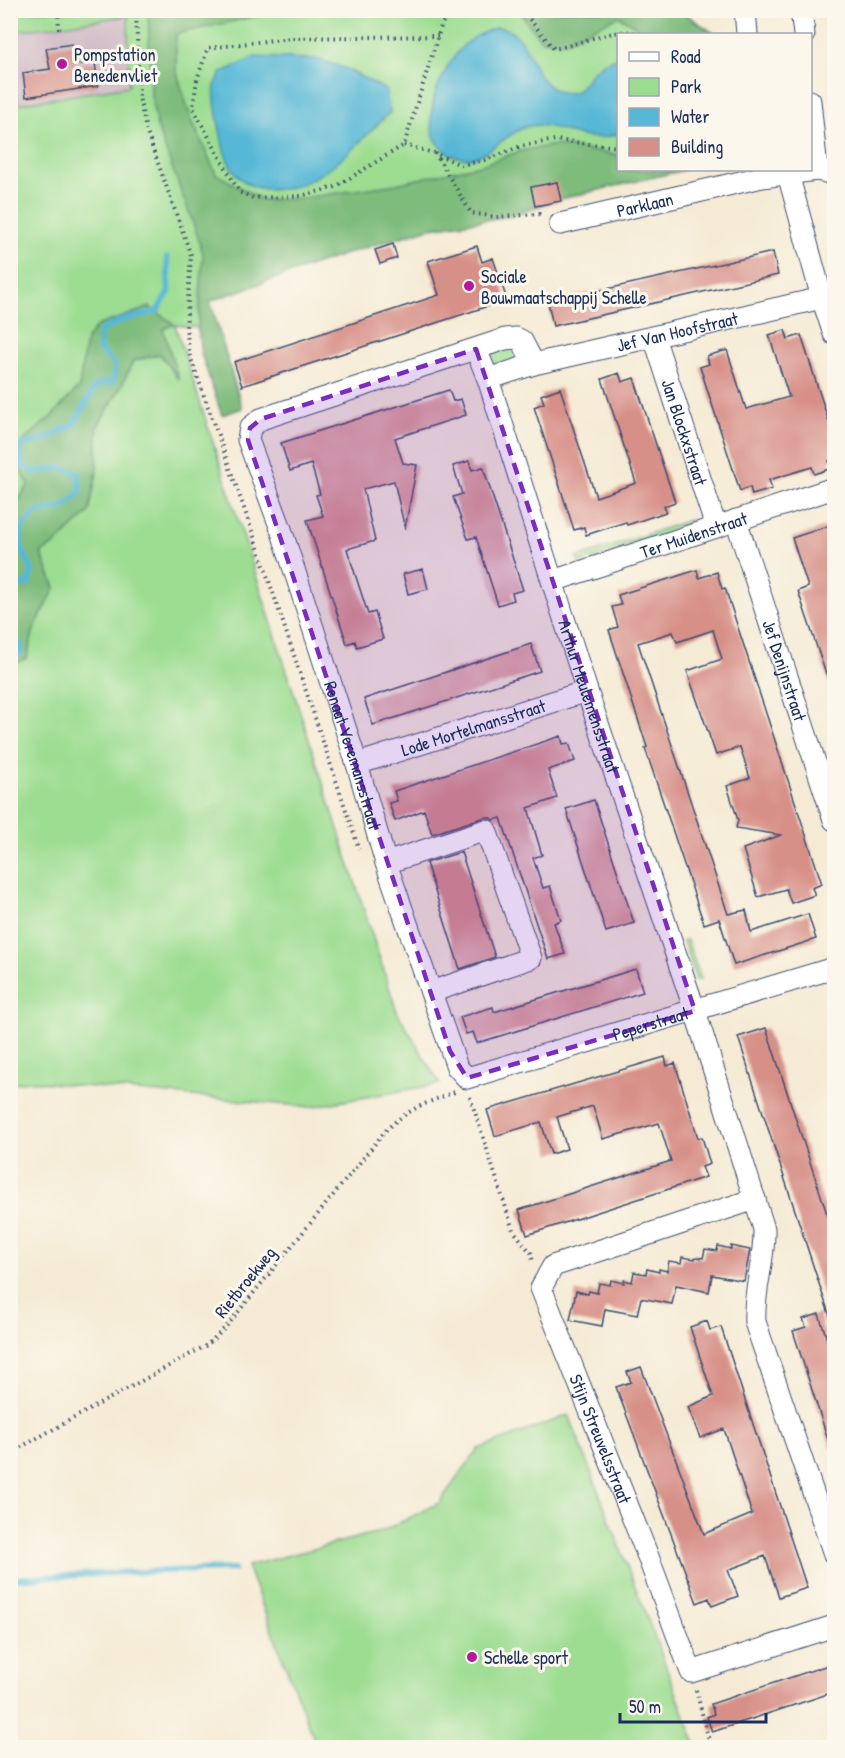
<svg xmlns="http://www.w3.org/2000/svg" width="845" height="1758" viewBox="0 0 845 1758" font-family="'Patrick Hand',sans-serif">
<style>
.industrial{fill:#d1bdc8}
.green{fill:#9ddd92;stroke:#5c8678;stroke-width:1.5}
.forest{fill:#7ebc7c;stroke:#4c766d;stroke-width:1.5}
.water{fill:#57b8d6;stroke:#39749a;stroke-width:1.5}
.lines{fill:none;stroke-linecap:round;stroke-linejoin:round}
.stream{stroke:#57b8d6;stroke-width:6}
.building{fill:#d79088}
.minor-casing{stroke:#3c4b70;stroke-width:23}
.path{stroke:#3c4b70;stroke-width:4;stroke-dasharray:1.5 4.5;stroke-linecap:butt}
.minor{stroke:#fff;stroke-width:21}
.marked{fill:#7b2cbf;fill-opacity:0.2;stroke:#7b2cbf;stroke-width:4.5;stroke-dasharray:12 8;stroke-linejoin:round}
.poi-dot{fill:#b5179e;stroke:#fbf7ec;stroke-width:2}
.labels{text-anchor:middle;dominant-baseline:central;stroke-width:6;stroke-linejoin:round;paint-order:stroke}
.poi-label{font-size:18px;fill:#1b2f5e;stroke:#fbf7ec;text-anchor:start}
.street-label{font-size:18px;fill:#1b2f5e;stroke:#fbf7ec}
</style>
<rect width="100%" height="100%" fill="#fbf7ec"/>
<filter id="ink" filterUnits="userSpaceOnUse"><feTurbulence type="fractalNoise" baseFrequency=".0167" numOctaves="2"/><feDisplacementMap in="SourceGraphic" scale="12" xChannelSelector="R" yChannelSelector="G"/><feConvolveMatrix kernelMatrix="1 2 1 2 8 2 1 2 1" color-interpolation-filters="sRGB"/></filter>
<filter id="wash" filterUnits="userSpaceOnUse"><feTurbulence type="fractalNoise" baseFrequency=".008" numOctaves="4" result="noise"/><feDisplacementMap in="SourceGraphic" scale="24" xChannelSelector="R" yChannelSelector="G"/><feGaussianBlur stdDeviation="1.35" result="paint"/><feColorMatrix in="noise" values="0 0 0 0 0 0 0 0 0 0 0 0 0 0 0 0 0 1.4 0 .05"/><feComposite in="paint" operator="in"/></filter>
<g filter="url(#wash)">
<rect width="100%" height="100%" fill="#f5ebd5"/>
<path class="industrial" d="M128 16 129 86 11 105V32Z"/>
<path class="green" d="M680 10 715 34H618V170H684L560 199 511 216 430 228 351 252 210 301 242 408 222 415 201 353 198 328 175 325 397 1012 440 1084 310 1107 29 1081 14 1083 11 1086V665L27 658 34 629 55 588 41 553 54 545 89 512 97 471V427L121 387 133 361 160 354 178 378 163 329 173 324 150 307 128 316 86 341 79 387 53 415 19 467 29 484 11 512V105L129 86 128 16 11 32V11Z
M515 344 520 359 501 364 494 363 492 357 493 350Z
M690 520 692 525 579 563 577 558Z
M687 940 701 979 696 980 683 941Z
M569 1415 697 1747H317L247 1566 383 1531 439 1503 478 1449Z"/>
<path class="forest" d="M148 11H280L176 34V70L191 118 216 174 262 200 304 198 396 184 484 164 520 151 556 145 618 155V170H684L560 199 511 216 430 228 351 252 210 301 242 408 222 415 201 353 198 328 203 254 196 231 157 127 151 96Z
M519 11H680L715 34H649L618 16 565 42 541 40Z
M150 307 174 324 163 329 179 380 160 354 133 361 121 387 97 427V471L89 512 54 545 41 553 55 588 34 629 27 658 11 665V512L29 484 18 467 14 453 22 442 53 415 79 387 86 340 97 326Z"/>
<path class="water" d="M497 27C533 30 528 80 558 91 578 98 580 87 591 74 598 65 608 60 618 58V134C604 139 588 138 573 134 558 130 546 123 529 126 503 132 482 170 452 155 410 135 441 67 465 44 475 36 486 31 497 27Z
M255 57 317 59 347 69 386 90 390 112C356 145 304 207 251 185 234 178 225 159 222 141 220 127 212 99 215 86 217 82 219 77 221 73Z"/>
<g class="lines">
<path class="stream" d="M10 587 28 584 32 570 20 546 21 528 37 512 64 507 80 493 79 474 63 468 34 472 22 465 20 445 46 439 74 424 96 385 113 382 115 365 99 349 100 331 120 321 157 311 169 292 167 258
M10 632 22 648 15 659 10 660
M10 1579 131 1572 234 1569"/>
</g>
<g id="blocks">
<path class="building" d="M72 44 76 65 95 62 98 86 26 97 23 73 50 69 46 48Z
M557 182 561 201 535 206 531 187Z
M393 244 397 258 380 264 375 250Z
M477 246 482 262 493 258 507 300 242 386 234 362 439 295 428 261Z
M773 252 778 275 553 326 548 302Z
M785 330 788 339 801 335 834 438V459L829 461 832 468 814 474 812 467 769 480 772 489 752 495 750 487 740 491 700 367 709 364 707 356 727 350 746 409 789 397 769 335Z
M619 373 622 382 634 378 675 502 664 506 666 512 627 525 626 522 586 535 584 527 574 530 534 407 544 403 541 395 560 388 596 497 636 483 602 379Z
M449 390 453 401 461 399 466 415 395 438 403 463 417 465 405 529 394 481 363 489 375 541 347 549 368 614 375 612 383 639 357 647 355 641 347 644 307 520 323 516 316 495 320 494 311 464 290 471 281 443Z
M469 461 472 470 483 467 523 590 512 593 514 600 498 605 476 537 468 539 453 497 462 494 453 466Z
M834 524V692H832L798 591 808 587 792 538Z
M423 569 428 589 408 594 403 574Z
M697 570 699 578 717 572 722 589 725 588 822 884 812 888 815 895 791 903 786 889 758 897 743 849 781 835 736 828 738 820 727 786 750 778 740 747 716 755 687 671 722 659 713 630 677 642 673 632 638 643 728 914 746 910 751 932 808 914 816 939 734 965 719 919 704 924 645 748 647 747 609 630 618 627 612 607 621 605 618 595Z
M531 644 540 671 373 725 364 699Z
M561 736 563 744 569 743 575 761 548 770 557 798 528 808 542 855 533 858 543 888 550 886 561 920 554 923 565 954 548 959 501 818 494 820 488 817 482 818 432 834 424 810 395 821 389 803 397 801 394 791Z
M594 800 634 923 606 932 566 809Z
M461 852 495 957 460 969 426 863Z
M636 969 643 992 477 1043 473 1032 466 1034 460 1017 493 1007 494 1012Z
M766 1028 834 1235V1320H831L738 1037Z
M665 1057 667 1066 675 1063 698 1138 702 1137 710 1164 702 1167 706 1177 527 1235 519 1210 671 1161 659 1123 603 1139 593 1106 557 1117 567 1149 551 1154 541 1122 495 1136 487 1110Z
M718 1246 731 1249V1246L750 1250 744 1281 712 1275 709 1292 676 1285 672 1304 641 1298 637 1315 605 1309 602 1326 570 1320 576 1291 588 1294 589 1291 597 1293 599 1283 610 1285 611 1280 624 1283V1280L632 1282 634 1272 646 1274 647 1269 659 1272V1269L667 1271 669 1261 681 1263 682 1257 695 1259V1257L703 1258 705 1249 717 1251Z
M819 1314 834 1361V1448L831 1449 793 1331 806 1327 803 1319Z
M707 1321 710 1330 721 1327 807 1588 779 1597 765 1556 728 1570 738 1596 712 1606 709 1598 697 1603 616 1387 631 1382 627 1372 641 1367 704 1534 752 1514 724 1429 700 1438 688 1407 713 1396 690 1327Z
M834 1663V1692L712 1732 707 1717 714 1714 711 1704Z"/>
</g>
</g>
<g filter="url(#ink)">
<use href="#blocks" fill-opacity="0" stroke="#3c4b70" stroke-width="1.5"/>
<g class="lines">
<defs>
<g id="minor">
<path d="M745 10 747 34"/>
<path d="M801 10 804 34"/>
<path d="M810 101 817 170"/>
<path d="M788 174 822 298 834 334"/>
<path id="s1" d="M560 224 762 177 817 170 834 174"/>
<path id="s2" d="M654 337 716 527"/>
<path id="s3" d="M476 349 488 379 534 364 522 341 516 338 505 339 261 419 250 428 248 440 281 529 357 764 386 863 457 1067 467 1078 834 968"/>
<path id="s4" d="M534 364 822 298"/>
<path id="s5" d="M488 379 587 691 695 1011 764 1229C765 1261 753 1290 755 1322L834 1554"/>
<path id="s6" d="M736 520 834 820"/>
<path id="s7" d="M553 581 834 488"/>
<path id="s8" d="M357 764 587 691"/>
<path d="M386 863 486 830 531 958 431 992"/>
<path id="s9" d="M755 1199 553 1266 541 1288 647 1554 691 1672 834 1626"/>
</g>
</defs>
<use href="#minor" class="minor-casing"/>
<path class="path" d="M58 10 59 29
M136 10 139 97 146 130 191 255 186 328 190 356 256 542 359 849
M522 10 554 49C577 45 620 25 640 34
M438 36 290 38 208 48 197 79 193 108 239 192 253 198 301 196 335 187 404 145 442 23 455 10
M404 145 434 153 461 165 486 160 521 146 556 140 618 147
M435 153 471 213 496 217 539 214 543 216
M470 1097 513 1230 531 1253 533 1262
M10 1453 207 1345 226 1327 387 1129C408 1109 428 1102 455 1092
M696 1690 711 1748"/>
<use href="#minor" class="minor"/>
</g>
</g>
<path class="marked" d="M476 349 695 1011 467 1078 450 1051 248 440 250 428 261 419Z"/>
<g class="poi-dot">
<circle cx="62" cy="64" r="6"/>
<circle cx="469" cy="286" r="6"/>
<circle cx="472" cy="1657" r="6"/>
</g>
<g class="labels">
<g class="poi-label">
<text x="74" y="54">Pompstation<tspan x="74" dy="21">Benedenvliet</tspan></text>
<text x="481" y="276">Sociale<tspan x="481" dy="21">Bouwmaatschappij Schelle</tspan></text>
<text x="484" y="1657">Schelle sport</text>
</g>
<g class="street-label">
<text stroke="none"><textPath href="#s1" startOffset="87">Parklaan</textPath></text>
<text stroke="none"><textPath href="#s4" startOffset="147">Jef Van Hoofstraat</textPath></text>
<text stroke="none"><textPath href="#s2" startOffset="100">Jan Blockxstraat</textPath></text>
<text stroke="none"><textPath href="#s7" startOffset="148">Ter Muidenstraat</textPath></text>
<text stroke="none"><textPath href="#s6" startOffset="158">Jef Denijnstraat</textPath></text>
<text stroke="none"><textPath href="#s5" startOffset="333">Arthur Meulemensstraat</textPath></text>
<text stroke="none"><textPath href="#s8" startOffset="122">Lode Mortelmansstraat</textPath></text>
<text stroke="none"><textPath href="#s3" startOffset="740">Renaat Veremansstraat</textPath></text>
<text stroke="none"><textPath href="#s3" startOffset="1275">Peperstraat</textPath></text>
<text transform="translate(245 1282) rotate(-51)">Rietbroekweg</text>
<text stroke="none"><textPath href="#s9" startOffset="400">Stijn Streuvelsstraat</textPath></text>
</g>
</g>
<rect width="845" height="1758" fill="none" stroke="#fbf7ec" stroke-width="36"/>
<rect x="617" y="33" width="195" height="138" fill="#fbf7ec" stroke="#a1a7b3" stroke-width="1.5"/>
<rect x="629" y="52" width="30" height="9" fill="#ffffff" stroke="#a1a7b3" stroke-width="1.5"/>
<text x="671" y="63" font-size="18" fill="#1b2f5e">Road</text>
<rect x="629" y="78" width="30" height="18" fill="#9ddd92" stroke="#a1a7b3" stroke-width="1.5"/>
<text x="671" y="93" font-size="18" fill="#1b2f5e">Park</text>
<rect x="629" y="108" width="30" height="18" fill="#57b8d6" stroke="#a1a7b3" stroke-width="1.5"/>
<text x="671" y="123" font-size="18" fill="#1b2f5e">Water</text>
<rect x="629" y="138" width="30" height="18" fill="#d79088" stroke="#a1a7b3" stroke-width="1.5"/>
<text x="671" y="153" font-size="18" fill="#1b2f5e">Building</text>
<path d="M620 1713v9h146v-9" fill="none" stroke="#1b2f5e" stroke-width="3"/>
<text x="629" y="1713" font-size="18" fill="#1b2f5e" stroke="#fbf7ec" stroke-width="4.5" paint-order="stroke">50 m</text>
</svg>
